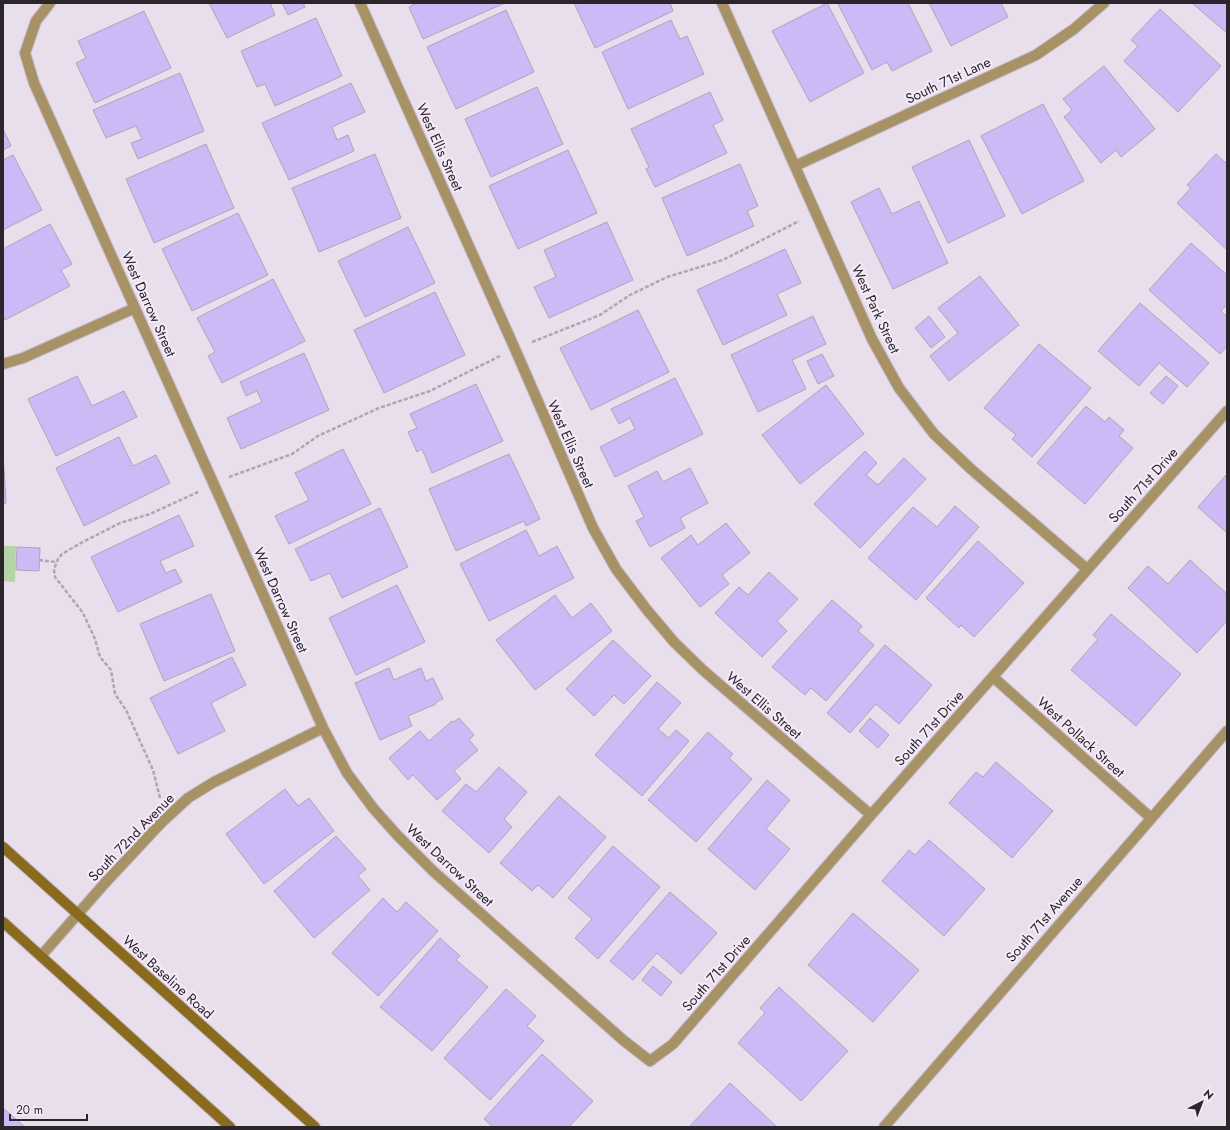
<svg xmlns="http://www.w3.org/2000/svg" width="1230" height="1130" viewBox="0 0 1230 1130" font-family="Jost,sans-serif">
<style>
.green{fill:#b5d5a8}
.building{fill:#cdb9f6;stroke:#aba7b6}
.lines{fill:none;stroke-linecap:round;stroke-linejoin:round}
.minor-casing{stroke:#c3b9c6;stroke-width:12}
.tertiary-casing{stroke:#c3b9c6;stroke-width:12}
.secondary-casing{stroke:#c3b9c6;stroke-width:12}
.path{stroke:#afa6b1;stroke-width:2.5;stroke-dasharray:4 2;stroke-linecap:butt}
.minor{stroke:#a79265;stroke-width:10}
.tertiary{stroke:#a79265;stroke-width:10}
.secondary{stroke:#8a6b1d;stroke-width:10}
.labels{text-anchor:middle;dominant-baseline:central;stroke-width:4;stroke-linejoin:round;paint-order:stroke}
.street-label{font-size:14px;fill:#2a262c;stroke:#f7ebfa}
</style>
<rect width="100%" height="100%" fill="#e9deec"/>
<path class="green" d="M3 546H16L15 582 3 581Z"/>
<path class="building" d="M209 3H270L275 15 227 38Z
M282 3H303L305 7 288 15Z
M417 3H505L423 39 409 7Z
M574 3H670L673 11 595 48Z
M827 3 864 73 810 102 772 31Z
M840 3H908L932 51 892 71 887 62 872 70 838 4Z
M929 3H1001L1008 17 951 46Z
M1192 3H1227V33Z
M1160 9 1221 66 1178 112 1124 61 1138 46 1131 40Z
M506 10 534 72 456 109 427 47Z
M144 11 171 68 95 103 76 63 86 58 78 41Z
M316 18 342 76 275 106 265 84 257 87 241 51Z
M671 20 680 39 687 36 704 74 628 109 602 52Z
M1104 66 1155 129 1121 157 1116 150 1101 163 1064 117 1072 110 1063 99Z
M180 73 204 131 138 159 131 143 142 139 136 126 106 138 93 110Z
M351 83 365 112 332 127 337 140 348 135 354 151 289 180 262 123Z
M537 87 563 144 491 177 465 119Z
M710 92 723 120 713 125 727 153 655 187 646 169 649 167 631 129Z
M1043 104 1084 181 1022 214 981 136Z
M3 129 11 146 3 150Z
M969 140 1005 216 948 243 912 167Z
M206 144 234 208 154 243 126 179Z
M568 150 597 213 518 249 489 186Z
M375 154 401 218 319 252 292 188Z
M1216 154 1227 164V250L1177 203 1191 188 1187 185Z
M13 155 42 210 3 230V160Z
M740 164 758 206 747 211 754 226 687 256 662 198Z
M879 188 892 214 919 201 948 263 893 289 851 202Z
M238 213 268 275 192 311 162 249Z
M607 222 633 280 549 318 534 287 556 277 544 250Z
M50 224 72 264 61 270 70 286 5 320 3 315V249Z
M408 227 435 283 365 317 338 261Z
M1191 243 1227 275V305L1221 311 1227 317V346L1220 354 1149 290Z
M785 249 801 283 777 294 787 315 723 345 697 290Z
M980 276 1019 325 949 381 930 356 958 333 938 308Z
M273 279 305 341 222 383 208 356 215 352 197 318Z
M435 292 465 355 384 393 354 330Z
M1140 303 1209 363 1187 387 1159 363 1139 386 1098 351Z
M638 310 669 372 591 410 560 348Z
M813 316 826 344 792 360 806 389 758 412 731 355Z
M929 316 945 337 931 348 915 328Z
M1039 344 1091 388 1032 457 1012 439 1016 435 984 408Z
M304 353 329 410 241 449 227 418 262 402 257 391 246 396 240 382Z
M822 354 834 376 818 384 807 361Z
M77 376 92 406 124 391 137 417 56 456 28 399Z
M1166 376 1178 386 1163 404 1150 393Z
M675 378 703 434 615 477 600 447 635 429 630 418 619 424 611 409Z
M476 384 503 441 432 473 422 449 417 452 408 432 417 428 410 414Z
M826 385 864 434 800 484 762 435Z
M1086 406 1105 422 1109 417 1124 430 1119 436 1133 448 1085 504 1037 463Z
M119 437 133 466 156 455 170 483 84 526 56 468Z
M343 449 371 504 289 544 275 516 309 500 295 473Z
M865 451 877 463 866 475 878 485 904 458 926 479 860 548 814 504Z
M3 452 6 503 3 504Z
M509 454 540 519 526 526 524 521 456 551 429 489Z
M690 468 708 503 680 518 685 528 650 547 636 521 644 517 628 486 657 471 663 482Z
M1226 475 1227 476V533L1198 507Z
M955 506 979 527 916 600 868 558 913 507 937 527Z
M380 508 408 567 342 598 330 573 311 581 295 549Z
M179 515 194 546 160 561 166 573 175 569 182 582 118 612 91 557Z
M726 523 750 553 722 575 729 584 700 607 661 558 691 535 698 545Z
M526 530 539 556 557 546 574 578 489 621 460 564Z
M978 541 1024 583 974 637 961 625 959 628 926 598Z
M17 547 40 548 39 571 16 570Z
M1190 560 1227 594V621L1197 653 1128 588 1148 566 1168 584Z
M769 572 798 599 777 621 787 631 762 657 715 613 739 587 748 595Z
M397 585 425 642 356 675 329 618Z
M211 594 235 651 164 681 140 624Z
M555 595 572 618 591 603 612 631 535 690 496 640Z
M832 600 862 626 858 631 874 645 826 701 811 688 805 695 772 667Z
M1111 614 1181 674 1136 726 1071 670 1098 639 1093 635Z
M613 640 651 676 624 704 614 695 594 716 566 689Z
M885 645 932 685 899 724 876 704 850 733 827 713Z
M232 657 246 685 211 703 225 731 178 754 150 698Z
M389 668 394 680 421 668 426 681 433 678 443 699 436 702V704L408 716 412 726 380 740 355 683Z
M657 682 681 703 658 729 669 738 676 730 689 741 642 796 595 755Z
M459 718 474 735 469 740 478 750 454 771 461 779 437 800 413 775 408 780 389 758 420 731 429 741 452 721 454 722Z
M870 718 889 735 878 748 859 731Z
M708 732 733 754 729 758 752 779 696 842 648 800Z
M996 762 1053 811 1012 858 949 803 976 772 983 777Z
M499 767 527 792 504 819 512 827 489 853 442 811 466 784 476 792Z
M767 780 790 800 766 829 790 849 755 890 708 849Z
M285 789 298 806 309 798 334 831 264 884 226 834Z
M559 796 606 837 553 898 538 885 532 891 500 863Z
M336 836 366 869 358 876 370 890 314 938 274 891Z
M929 840 985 889 944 936 882 881 909 850 915 855Z
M613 846 660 887 598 959 575 938 592 919 568 898Z
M670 892 717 933 681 974 657 953 633 980 610 961Z
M383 898 397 912 406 902 438 931 378 996 332 953Z
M853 913 919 970 873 1022 808 965Z
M440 938 460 956 456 960 488 987 432 1051 380 1007Z
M653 966 672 982 661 996 642 980Z
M779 987 848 1051 801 1101 738 1043 765 1013 760 1008Z
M506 989 536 1016 527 1026 544 1041 490 1100 444 1058Z
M542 1054 593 1101 569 1127H493L484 1119Z
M730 1083 777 1127H689Z
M3 1108 25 1127H3Z"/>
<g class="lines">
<defs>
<path id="minor" d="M50 3 36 21 25 53 34 83 323 728 347 773 373 808 398 836 433 871 623 1040 650 1061 673 1044 871 815 1227 411
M360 3 515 349 593 528 616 569 647 610 674 642 704 671 871 815
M722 3 872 339 899 388 934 434 972 470 1087 569
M795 166 1036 55 1074 29 1104 3
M3 364 23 358 135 308
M993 677 1151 818
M41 956 105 883 162 822 188 798 214 782 323 728"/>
<path id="tertiary" d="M884 1127 1227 731"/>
<path id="secondary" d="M3 847 315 1127
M3 922 230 1127"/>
</defs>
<use href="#minor" class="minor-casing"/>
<use href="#tertiary" class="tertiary-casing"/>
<use href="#secondary" class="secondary-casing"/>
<path class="path" d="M532 342 600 315 630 295 667 277 723 260 799 221
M229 477 292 454 318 436 379 408 430 391 500 356
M39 560 56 562
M160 798 153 770 126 710 115 694 111 670 100 657 95 639 83 613 55 577 54 569 58 559 62 554 81 543 120 523 150 514 198 492"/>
<use href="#minor" class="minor"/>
<use href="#tertiary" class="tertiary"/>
<use href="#secondary" class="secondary"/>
</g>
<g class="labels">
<g class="street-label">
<text transform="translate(948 80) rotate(-25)">South 71st Lane</text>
<text transform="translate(440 147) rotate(66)">West Ellis Street</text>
<text transform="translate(149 304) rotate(66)">West Darrow Street</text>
<text transform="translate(876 309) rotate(65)">West Park Street</text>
<text transform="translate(571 444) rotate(66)">West Ellis Street</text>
<text transform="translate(1143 485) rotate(-48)">South 71st Drive</text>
<text transform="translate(281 600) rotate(66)">West Darrow Street</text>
<text transform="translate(764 705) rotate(41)">West Ellis Street</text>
<text transform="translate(929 728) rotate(-48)">South 71st Drive</text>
<text transform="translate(1081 737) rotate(42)">West Pollack Street</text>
<text transform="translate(131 837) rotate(-46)">South 72nd Avenue</text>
<text transform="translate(450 865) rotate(43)">West Darrow Street</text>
<text transform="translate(1044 919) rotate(-49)">South 71st Avenue</text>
<text transform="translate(716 973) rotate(-49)">South 71st Drive</text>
<text transform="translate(168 977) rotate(42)">West Baseline Road</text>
</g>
</g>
<rect width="1230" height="1130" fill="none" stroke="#2a262c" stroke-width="8"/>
<g transform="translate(1202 1102) rotate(42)" stroke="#f7ebfa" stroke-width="3" paint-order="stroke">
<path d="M0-3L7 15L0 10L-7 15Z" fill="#2a262c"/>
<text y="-6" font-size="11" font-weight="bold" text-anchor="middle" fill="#2a262c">N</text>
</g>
<path d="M10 1114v6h77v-6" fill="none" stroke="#2a262c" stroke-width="2"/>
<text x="16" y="1114" font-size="12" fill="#2a262c" stroke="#f7ebfa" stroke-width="3" paint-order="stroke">20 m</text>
</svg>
